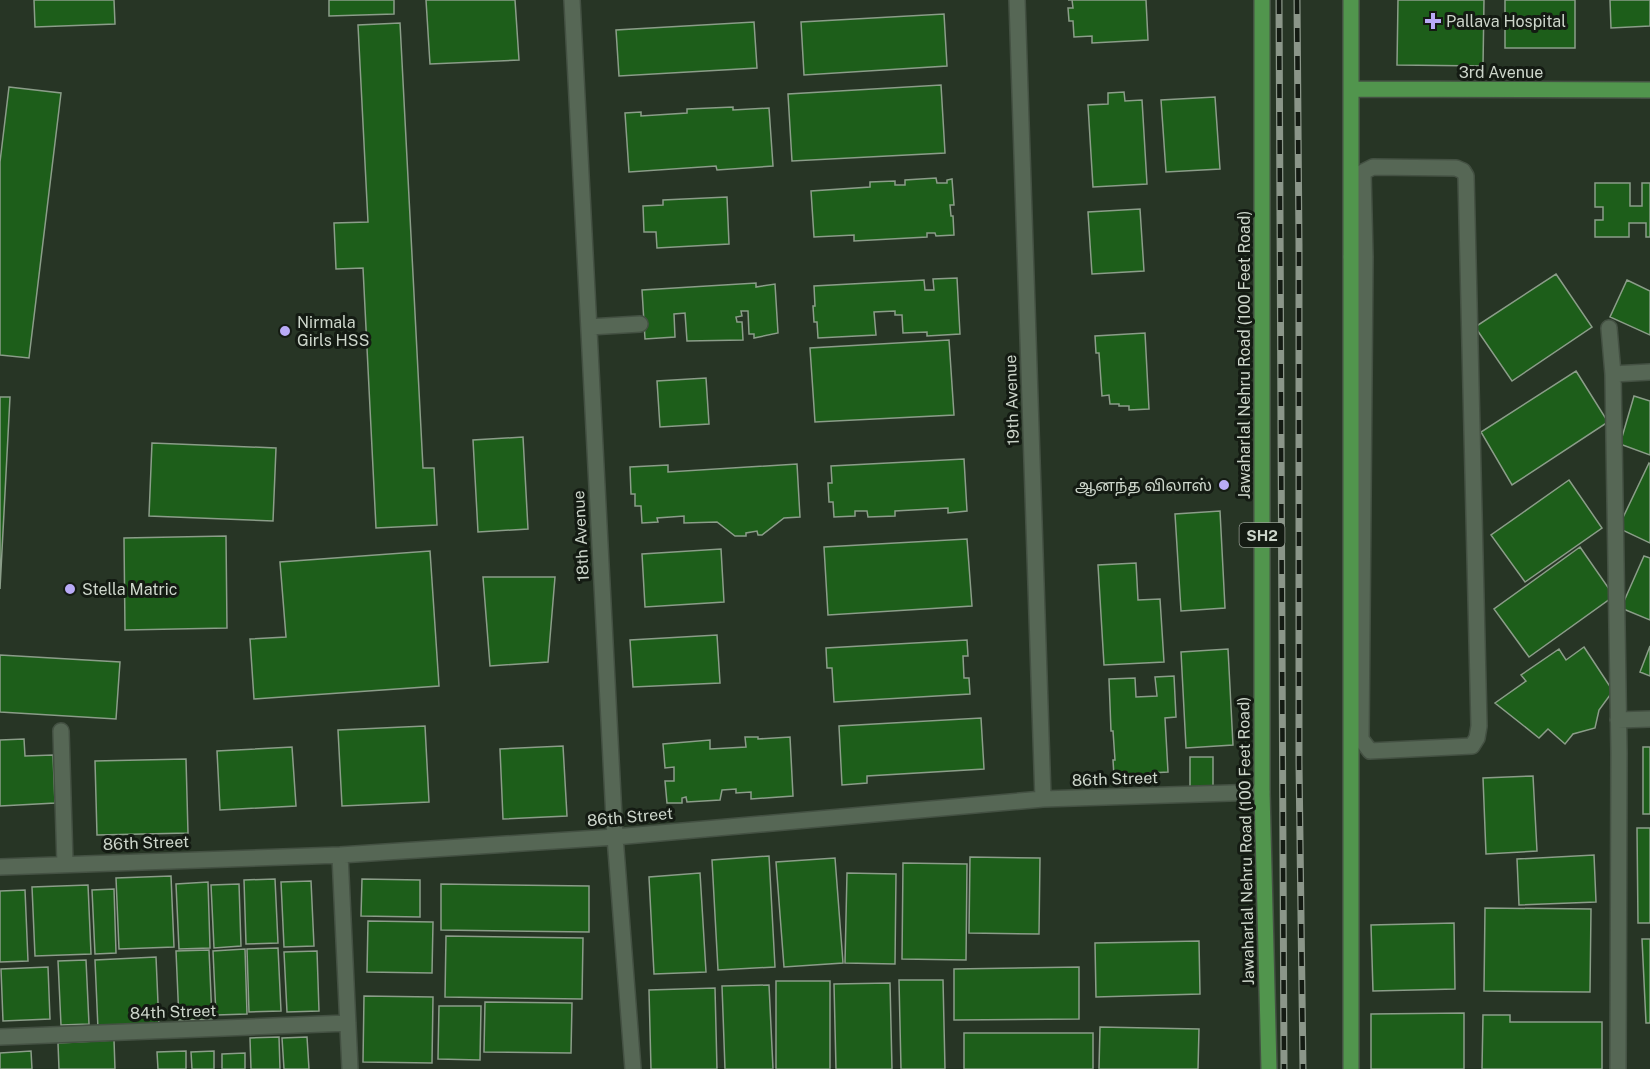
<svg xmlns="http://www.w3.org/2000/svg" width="1650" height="1069" viewBox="0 0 1650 1069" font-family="'Public Sans','Noto Sans Tamil',sans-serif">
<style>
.building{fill:#1d5e1a;stroke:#8b9d89;stroke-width:1.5}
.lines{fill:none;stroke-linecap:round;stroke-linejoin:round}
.minor-casing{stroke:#445143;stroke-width:18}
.major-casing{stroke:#445143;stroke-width:18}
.minor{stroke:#566755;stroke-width:15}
.major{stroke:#51954d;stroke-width:15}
.rail-casing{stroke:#8b9689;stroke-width:7}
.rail{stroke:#141b13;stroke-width:4.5;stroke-dasharray:14;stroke-linecap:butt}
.poi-dot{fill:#b9abf7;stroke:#141b13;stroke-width:2}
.labels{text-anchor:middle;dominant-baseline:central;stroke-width:6;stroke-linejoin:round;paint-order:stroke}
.shield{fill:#141b13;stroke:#969e94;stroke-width:1.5}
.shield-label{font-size:15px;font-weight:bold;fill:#cdd6cb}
.poi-label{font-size:16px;fill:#cdd6cb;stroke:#141b13;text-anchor:start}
.street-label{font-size:16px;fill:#cdd6cb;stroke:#141b13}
</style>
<rect width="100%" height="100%" fill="#273525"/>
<path class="building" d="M34 0H114L115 24 35 27Z
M329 0H394V14L329 16Z
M426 0H515L519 60 430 64Z
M1068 0H1146L1148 40 1092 43V36L1074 37 1073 21H1069L1068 8H1073L1072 0Z
M1398 0H1484L1483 66 1397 65Z
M1505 0H1575V48H1505Z
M1610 0H1650V26L1611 28Z
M944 14 947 66 804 75 801 22Z
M754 22 757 68 619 76 616 30Z
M400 23 423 468H434L437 525 376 528 363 268 336 269 334 223 368 222 358 25Z
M941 85 945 153 792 161 788 94Z
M9 87 61 93 29 358 0 355V162Z
M1124 92 1125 101 1142 100 1147 184 1093 187 1088 105 1108 104V93Z
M1215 97 1220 169 1166 172 1161 100Z
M733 107V110L769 108 773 166 717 170 716 166 629 172 625 113 641 112V116L687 113V109Z
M936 178 937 183H947V180L952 179 954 205H950L951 216H953L954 235 936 236 935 233H927V237L854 241V235L814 237 811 191 870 187V182L895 181V185H905V180Z
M1595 183H1630V206H1642V183H1650V237H1646V223H1629V237H1595V220H1603V207H1595Z
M727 197 729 244 657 248 656 232H644L643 206 663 205V200Z
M1140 209 1144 271 1092 274 1088 212Z
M1556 274 1592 327 1512 381 1475 327Z
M957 278 960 334 927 336V332L903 333 902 315H895V311L874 312 876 335 818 338 817 322H814L813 306H815L814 286 924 280 925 290H934L933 279Z
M1627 280 1650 291V335L1610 317Z
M756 283V287L775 284 778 333 754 338V334H749L748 311H741L742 316 736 317 737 322H742L743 340 687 341 685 313 674 314 675 337 645 339 642 290Z
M1145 333 1149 409 1129 410V406H1119V404H1110L1109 395 1102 396 1099 353H1096L1095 336Z
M949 340 954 415 815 422 810 348Z
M1576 371 1608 422 1512 485 1481 432Z
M706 378 709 424 660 427 657 381Z
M1634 396 1650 401V455L1620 444Z
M0 397H10L0 589Z
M523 437 528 529 478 532 473 440Z
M152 443 276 448 273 521 149 516Z
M964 459 967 511 948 513V508L895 511V516L868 517 867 511H855V516L834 517 833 502H829L828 483H832L831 466Z
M1649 463 1650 464V543L1618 528Z
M797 464 800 517 784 518 762 535H758L757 531 746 533V536H735L717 522 684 523V516L657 518 658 522 642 523 641 506H635V494H631L630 467 668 465V472Z
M1569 480 1602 528 1525 582 1491 535Z
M1220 511 1225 608 1181 611 1175 514Z
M226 536 227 628 125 630 124 538Z
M967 539 972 606 828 615 824 547Z
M1580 547 1614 596 1529 657 1494 609Z
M721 549 724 602 645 607 642 554Z
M430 551 439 686 254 699 250 639 286 637 280 562Z
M1644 556 1650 558V620L1621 608Z
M1136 563 1138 600 1160 599 1164 662 1104 665 1098 565Z
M483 577H555L548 662 490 666Z
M717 635 720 683 633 687 630 640Z
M967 640 968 656H963L964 678H969L970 694 834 702 832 668H827L826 648Z
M1650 646V676L1640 672Z
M1584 647 1613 691 1599 710 1595 728 1573 734 1565 744 1548 729 1539 738 1495 703 1526 681 1521 675 1559 649 1566 660Z
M1228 649 1233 745 1186 748 1181 652Z
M0 655 120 662 116 719 0 712Z
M1174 676 1176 717 1165 718 1168 772 1150 773V779H1140V774L1114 776 1113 760H1115L1113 731H1111L1109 679 1135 678 1136 697 1157 696 1155 677Z
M981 718 984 769 867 776V783L842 785 839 726Z
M425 726 429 802 342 806 338 730Z
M745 737H758V739L790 737 793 796 751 799V792L736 793V789L722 790 720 800 687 802 686 797 682 798V803H667L665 781H674V767L665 768 663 744 710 740V749L746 747Z
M24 739 25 756 53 755 55 803 0 806V740Z
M563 746 567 816 503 819 500 749Z
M292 747 296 806 220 810 217 751Z
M1643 747H1650V814H1643Z
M1190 757H1213V789H1190Z
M186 759 188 833 97 835 95 761Z
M1533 776 1537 851 1486 854 1483 778Z
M1637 828H1650V923H1638Z
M1594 855 1596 902 1519 905 1517 859Z
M769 856 775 967 718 970 712 860Z
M970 857 1040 858 1039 934 969 933Z
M835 858 843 963 784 967 776 862Z
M903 863 967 864 966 960 902 959Z
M700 873 706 972 654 974 649 877Z
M847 873 896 874 895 964 845 963Z
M171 876 174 947 119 949 116 878Z
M275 879 278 943 246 944 244 880Z
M362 879 420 880V917L361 916Z
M311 881 314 946 284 947 281 882Z
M208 882 210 948 179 949 176 884Z
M239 884 241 946 214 948 211 885Z
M441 884 589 886V932L441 930Z
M88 885 91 954 35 956 32 887Z
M114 889 116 953 95 954 92 890Z
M25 890 28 961 0 962V891Z
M1485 908 1591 909 1590 992 1484 991Z
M368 921 433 922 432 973 367 972Z
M1454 923 1455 989 1373 991 1371 925Z
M446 936 583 938 582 999 445 997Z
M1642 939H1650V1023H1646Z
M1199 941 1200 994 1096 997 1095 943Z
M278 948 281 1011 249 1012 247 949Z
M245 949 247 1014 216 1015 213 951Z
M209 950 212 1019 179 1020 176 951Z
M317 951 319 1011 287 1012 284 952Z
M156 957 159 1026 98 1029 95 960Z
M86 960 89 1024 61 1025 58 961Z
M48 967 50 1019 3 1021 1 969Z
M1079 967V1019L954 1020V969Z
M899 980H943L945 1069H901Z
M776 981H830V1069H776Z
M890 983 892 1069H836L834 984Z
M769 985 773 1069H725L722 986Z
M715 988 717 1069H651L649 990Z
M364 996 433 997 432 1063 363 1062Z
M485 1002 572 1003 571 1053 484 1052Z
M439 1006H481L480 1060 438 1059Z
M1464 1013V1069H1371V1014Z
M1483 1015H1510V1022H1602V1069H1482Z
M1100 1027 1199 1029 1198 1069H1099Z
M964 1033H1093V1069H964Z
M279 1037 280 1069H251L250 1038Z
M307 1037 309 1069H284L282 1038Z
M114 1040 115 1069H59L58 1043Z
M31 1051 32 1069H0V1053Z
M186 1051V1069H158L157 1052Z
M214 1051V1069H192L191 1052Z
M245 1053V1069H222V1054Z"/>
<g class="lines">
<defs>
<path id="minor" d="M572 0 615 837 633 1069
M1017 0 1043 799
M1351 257H1365L1363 172 1373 167 1456 168 1463 171 1466 176 1479 726 1477 738 1472 746 1370 751 1361 739 1365 257
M589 327 640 324
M1609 328 1613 374
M1618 720 1650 719
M61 731 65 864
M340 855 350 1069
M0 867 340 855 615 837 1043 799 1262 792
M0 1037 348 1023
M1618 1069 1619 753 1613 374 1650 372"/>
<path id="major" d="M1262 0V792L1269 1069
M1351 0V1069
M1351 89 1650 90"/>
</defs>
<use href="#minor" class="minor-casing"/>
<use href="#major" class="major-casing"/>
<use href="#minor" class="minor"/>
<use href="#major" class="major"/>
<defs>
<path id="rail" d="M1279 0 1284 1069
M1297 0 1299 244V763L1303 1069"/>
</defs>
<use href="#rail" class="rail-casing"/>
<use href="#rail" class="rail"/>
</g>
<g class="poi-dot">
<path d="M1430 12h6v6h6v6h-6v6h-6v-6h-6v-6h6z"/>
<circle cx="285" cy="331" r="6"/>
<circle cx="1224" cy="485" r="6"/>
<circle cx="70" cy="589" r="6"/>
</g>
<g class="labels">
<rect class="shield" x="1239.5" y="523" width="45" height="24" rx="4.5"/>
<g class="shield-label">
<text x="1262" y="535">SH2</text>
</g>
<g class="poi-label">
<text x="1446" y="21">Pallava Hospital</text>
<text x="297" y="322">Nirmala<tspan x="297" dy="18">Girls HSS</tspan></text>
<text x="1212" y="485" text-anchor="end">ஆனந்த விலாஸ்</text>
<text x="82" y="589">Stella Matric</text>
</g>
<g class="street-label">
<text x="1501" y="72">3rd Avenue</text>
<text transform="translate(1244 355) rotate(-90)">Jawaharlal Nehru Road (100 Feet Road)</text>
<text transform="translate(1012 400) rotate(-92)">19th Avenue</text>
<text transform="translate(581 536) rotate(-93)">18th Avenue</text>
<text transform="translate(1115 779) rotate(-2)">86th Street</text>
<text transform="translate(630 817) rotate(-5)">86th Street</text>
<text transform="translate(1246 841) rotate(-91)">Jawaharlal Nehru Road (100 Feet Road)</text>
<text transform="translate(146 843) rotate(-2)">86th Street</text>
<text transform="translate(173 1012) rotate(-2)">84th Street</text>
</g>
</g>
</svg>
